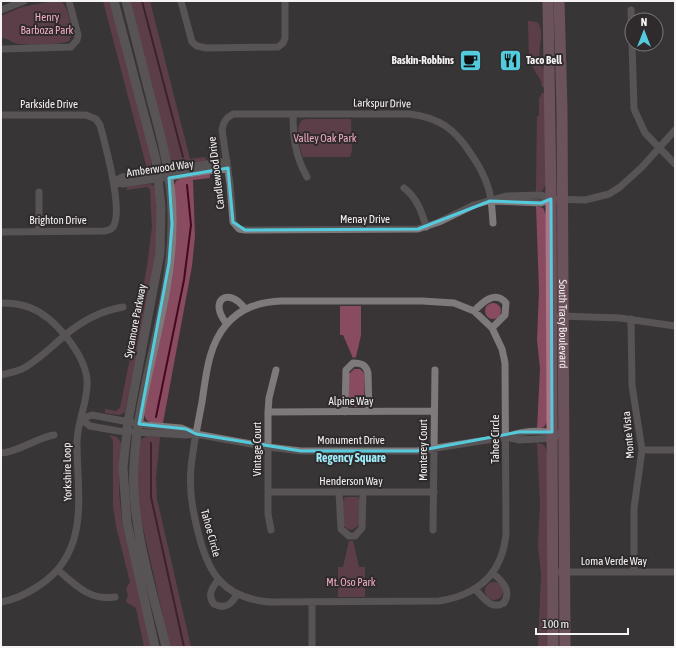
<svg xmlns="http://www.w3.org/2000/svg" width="676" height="648" viewBox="0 0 676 648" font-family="'Asap Condensed',sans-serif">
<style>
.green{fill:#884b5f}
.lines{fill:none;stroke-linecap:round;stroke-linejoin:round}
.stream{stroke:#430923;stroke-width:2}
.minor{stroke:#7e7a7b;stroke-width:7}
.secondary{stroke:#7e7a7b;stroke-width:9}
.primary{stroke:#aa7688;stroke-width:11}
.marked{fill:none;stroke:#54cadd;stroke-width:3;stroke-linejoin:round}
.labels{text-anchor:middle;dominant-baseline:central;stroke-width:4;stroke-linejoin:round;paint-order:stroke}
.park-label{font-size:11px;fill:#f3adc2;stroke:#2f2b2c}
.poi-label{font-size:11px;font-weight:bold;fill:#f6f3f4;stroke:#2f2b2c;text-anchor:end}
.street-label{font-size:11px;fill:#f6f3f4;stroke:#2f2b2c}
.neighbourhood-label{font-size:12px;font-weight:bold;fill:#9dedfa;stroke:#2f2b2c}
</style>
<rect width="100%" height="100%" fill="#393536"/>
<path class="green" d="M54 1H61C68 6 75 34 69 41 61 45 24 46 15 43 10 41 7 38 1 38V16L22 7Z
M103 1H111L152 160C152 171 142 171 133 173L132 170 145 168 146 165Z
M129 1H150L190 159 205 157 207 161 176 165 171 162Z
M528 21 537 22C546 30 537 49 540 62 540 65 543 68 544 71 545 76 545 82 545 87H542L541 81 529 61Z
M542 93H545L546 184 542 191 536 192 537 116H539V99Z
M307 119H351L352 150 350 157H303C300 147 294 129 302 120Z
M210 174V178L193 180 195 236 192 266 163 423C154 423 145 424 144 413L170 280 174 186 176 181 180 179Z
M150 184 154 186 157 192V240L154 267 125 412 120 415 105 413V409L116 411 120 408 137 323 132 317 136 312 135 302 141 299 147 267 152 227 150 189 147 187 127 190V187Z
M536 206 543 208 546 215 547 422 544 427 537 429 540 369 537 340 539 291Z
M485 311a8 8 0 1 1 16 0a8 8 0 1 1-16 0Z
M340 306H361V335L356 357 353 358 343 335H340Z
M354 369H360L365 374 364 407H350L349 403V374Z
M109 435 117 437 121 443 119 492 122 521 151 647H144L136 608 126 602 128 595 126 589 130 582 116 526 113 506V440Z
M148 436 160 437 156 478 157 499 191 647H170L139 510 137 477 139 443 141 439Z
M537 443 544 445 547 452 548 647H538L541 574 538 546 540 503Z
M345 497H358L360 501 359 525 352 530 348 529 343 525V501Z
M349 541H353L359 567H365V597H338V567H343Z
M485 591a9 9 0 1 1 18 0a9 9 0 1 1-18 0Z"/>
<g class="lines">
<path class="stream" d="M142 1 183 157
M156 417 184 280 191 225 187 185
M151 443V497L184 647"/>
<path class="minor" d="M181 1 192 42 197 46 206 48 278 47 283 43 285 38V1
M1 10 24 1
M631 10 634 109 645 133 675 164
M3 49 71 47 77 40 78 35 69 1
M293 114C293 137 295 156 307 177
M1 115H86L96 119 100 125C105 144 124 211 113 227 111 230 108 230 105 231L1 232
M114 182 123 184 228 168
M114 182 122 177 227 161
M404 188C417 198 422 212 426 227
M39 192V231
M495 201 541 203 551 199
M493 223C492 211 492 198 488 187 484 174 478 164 471 154 455 129 440 118 410 114H233C226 118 223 122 222 130L230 184 233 222 239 229 245 230 418 229 439 222 474 205 506 196 541 195 551 199 585 200 609 194 620 187 642 167 675 130
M282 301H422L454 303 474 311 492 328 502 349 505 363 506 534C502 574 478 595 439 601L270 602C221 598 207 571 197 528 192 508 189 488 191 468 193 446 198 424 202 402 206 376 208 346 226 325 241 307 260 302 282 301Z
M1 303C11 303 22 304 31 308 54 317 84 353 87 379 89 400 77 421 77 442 77 494 91 551 40 585 28 593 15 600 1 602
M474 311C483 302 495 290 506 303L505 315 492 328
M560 316 620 318 675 326
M631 319 632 385 642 450 634 508V572
M227 324C207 300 229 286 245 309
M1 375C8 373 15 372 22 369 37 361 50 348 63 337 81 321 100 311 123 307
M268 412 434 411
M345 412 346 370 353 363C362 363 366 365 368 373L369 411
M81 419 92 415 145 425 181 428 196 434 268 447 301 451H417L506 437C524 430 545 430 564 435
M81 419 90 426 118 431 186 435 196 434
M506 437 519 440 555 438
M642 450H675
M1 453C19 452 36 438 54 435
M268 492H434
M339 492 341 529 349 536H355L362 528 363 492
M271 530 268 514V412L269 398 276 370
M433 530 435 370
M58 570C75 585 90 601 115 597
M553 572H675
M218 580C212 588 207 595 214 604 225 610 232 604 237 594
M476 590C484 599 492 610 504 603 512 590 502 581 493 573
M312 602V647"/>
<path class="secondary" d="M114 1 156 160 161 207 160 253 128 422 123 467 127 523 155 647
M126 1C135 35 143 69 152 103 163 143 173 182 172 224 172 305 138 384 134 465 130 522 153 592 166 647"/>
<g class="primary">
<path d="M548 1 551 199 553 647"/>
<path id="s1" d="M559 1 562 109 565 647"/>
</g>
</g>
<path d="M0 0H676V648H0ZM228 168 233 222 245 230 418 229 490 201 541 203 551 199 552 432H519L417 451H301L196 434 186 429 139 424 169 263 172 224 169 178Z" fill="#393536" fill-opacity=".55" fill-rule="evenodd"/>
<path class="marked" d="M228 168 233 222 245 230 418 229 490 201 541 203 551 199 552 432H519L417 451H301L196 434 186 429 139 424 169 263 172 224 169 178Z"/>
<defs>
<symbol id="cafe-square" viewBox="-11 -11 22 22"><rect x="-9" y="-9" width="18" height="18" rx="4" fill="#54cadd" stroke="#2f2b2c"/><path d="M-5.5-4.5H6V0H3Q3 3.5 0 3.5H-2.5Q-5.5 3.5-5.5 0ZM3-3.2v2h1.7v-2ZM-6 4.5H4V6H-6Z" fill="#111"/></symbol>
<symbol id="restaurant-square" viewBox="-11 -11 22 22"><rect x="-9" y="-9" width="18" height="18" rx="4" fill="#54cadd" stroke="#2f2b2c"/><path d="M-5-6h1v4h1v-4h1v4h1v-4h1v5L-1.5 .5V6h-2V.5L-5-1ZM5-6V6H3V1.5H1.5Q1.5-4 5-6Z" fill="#111"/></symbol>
</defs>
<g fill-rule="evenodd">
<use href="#cafe-square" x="458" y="48" width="25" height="25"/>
<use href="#restaurant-square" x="498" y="48" width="25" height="25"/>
</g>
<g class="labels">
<g class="park-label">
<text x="47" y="17">Henry<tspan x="47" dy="13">Barboza Park</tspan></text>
<text x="325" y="138">Valley Oak Park</text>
<text x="351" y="582">Mt. Oso Park</text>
</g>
<g class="poi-label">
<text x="454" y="60">Baskin-Robbins</text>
<text x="526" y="60" text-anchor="start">Taco Bell</text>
</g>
<g class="street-label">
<text transform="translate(382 103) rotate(1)">Larkspur Drive</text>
<text x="49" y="104">Parkside Drive</text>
<text transform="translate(160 168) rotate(-8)">Amberwood Way</text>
<text transform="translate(216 173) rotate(-97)">Candlewood Drive</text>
<text x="365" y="219">Menay Drive</text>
<text x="58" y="220">Brighton Drive</text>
<text transform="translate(135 321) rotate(-79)">Sycamore Parkway</text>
<text stroke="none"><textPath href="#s1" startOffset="323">South Tracy Boulevard</textPath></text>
<text x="351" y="401">Alpine Way</text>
<text transform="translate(628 435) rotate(-95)">Monte Vista</text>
<text transform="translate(495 439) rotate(-90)">Tahoe Circle</text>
<text x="351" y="440">Monument Drive</text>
<text transform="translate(257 449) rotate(-90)">Vintage Court</text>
<text transform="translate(423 450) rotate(-90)">Monterey Court</text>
<text transform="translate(67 472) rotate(-91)">Yorkshire Loop</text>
<text x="351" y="481">Henderson Way</text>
<text transform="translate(211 533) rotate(75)">Tahoe Circle</text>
<text x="614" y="561">Loma Verde Way</text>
</g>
<g class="neighbourhood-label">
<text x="351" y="458">Regency Square</text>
</g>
</g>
<rect width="676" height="648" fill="none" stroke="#f6f3f4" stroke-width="4"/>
<g transform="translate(644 32)"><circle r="19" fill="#2f2b2c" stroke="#7f7b7c"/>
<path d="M0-3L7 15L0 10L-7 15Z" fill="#54cadd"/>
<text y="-6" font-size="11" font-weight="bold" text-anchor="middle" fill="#f6f3f4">N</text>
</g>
<path d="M536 628v6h92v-6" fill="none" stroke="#f6f3f4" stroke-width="2"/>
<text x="542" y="628" font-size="12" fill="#f6f3f4" stroke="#2f2b2c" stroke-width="3" paint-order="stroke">100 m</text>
</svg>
